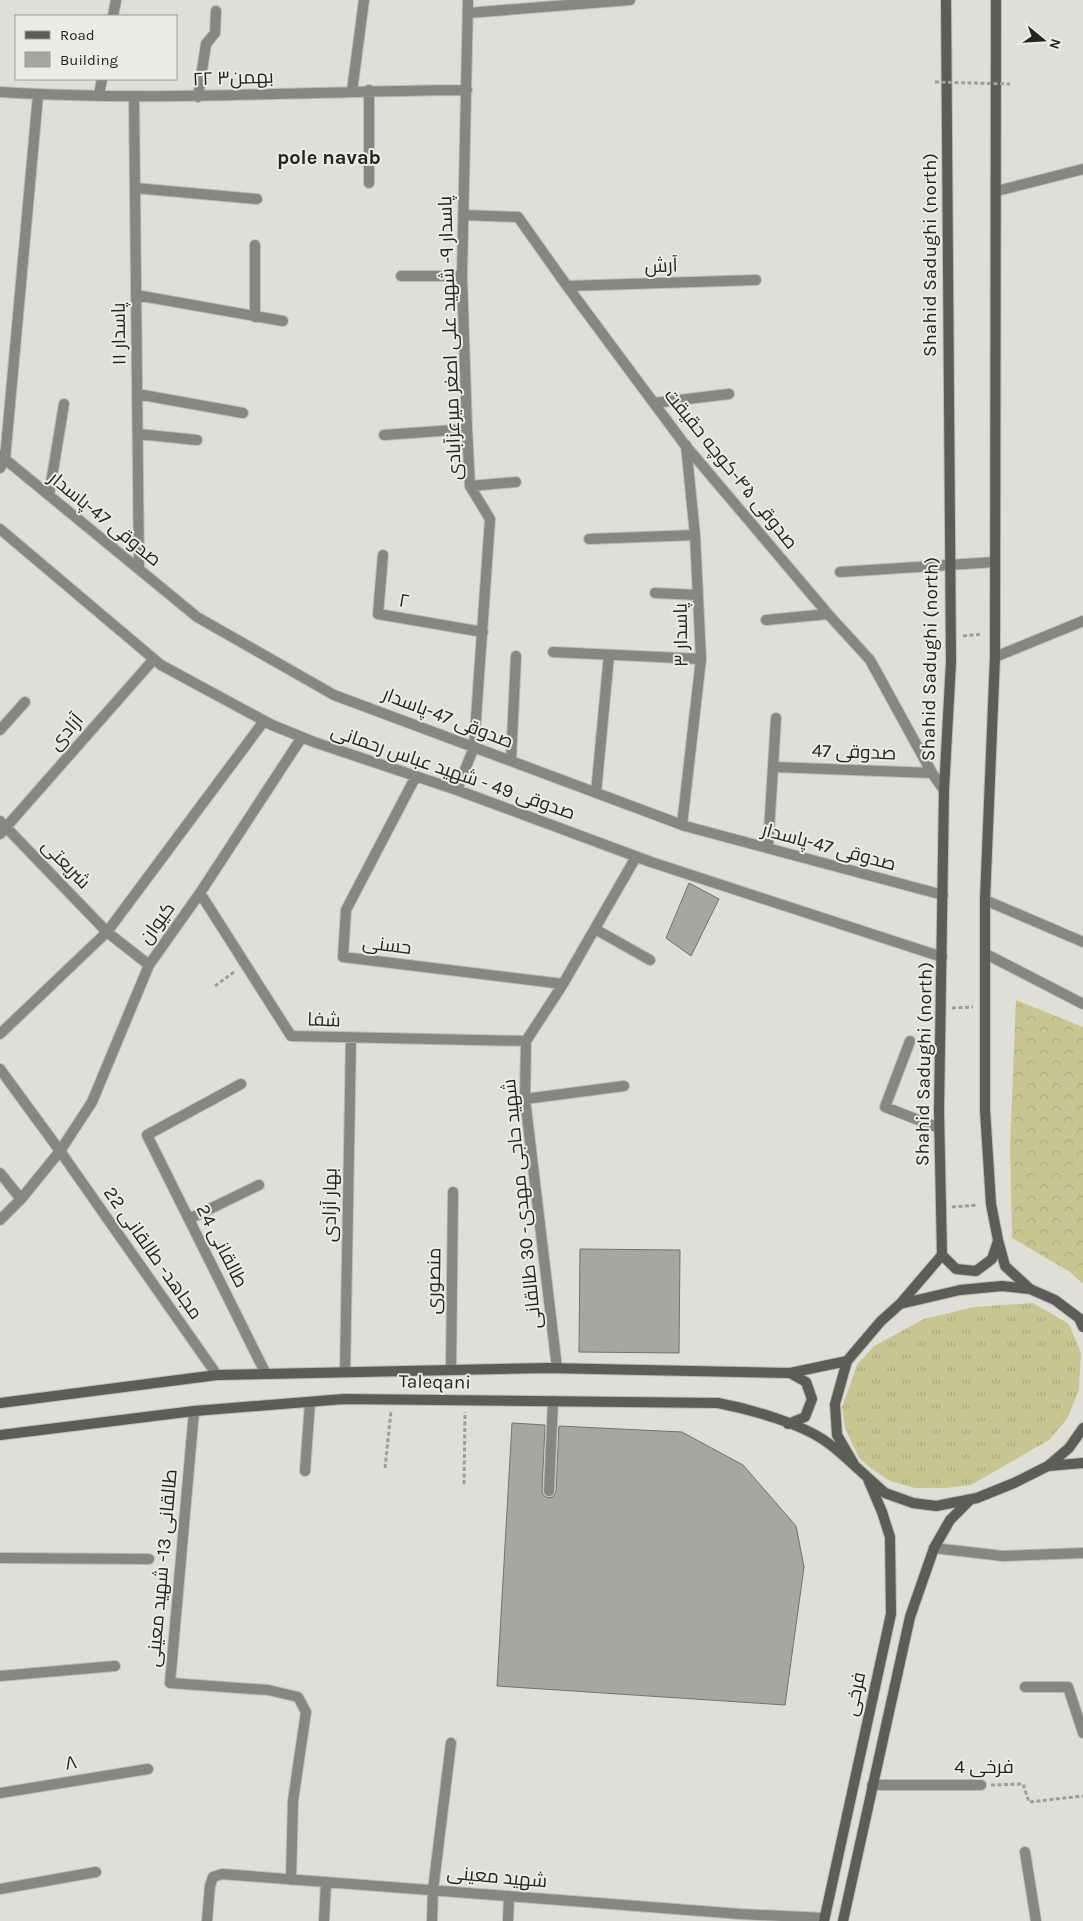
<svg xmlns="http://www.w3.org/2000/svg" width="1083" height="1921" viewBox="0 0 1083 1921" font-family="Karla,Cairo,sans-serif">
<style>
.grass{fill:url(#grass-tufts)}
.forest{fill:url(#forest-crowns)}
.building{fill:#a7a79e;stroke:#73736b}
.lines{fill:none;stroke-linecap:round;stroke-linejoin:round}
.minor-casing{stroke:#bdbdb6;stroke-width:12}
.secondary-casing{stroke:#bdbdb6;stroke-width:12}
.path{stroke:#9f9f99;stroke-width:3;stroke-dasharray:4 2.5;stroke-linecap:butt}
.minor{stroke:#868683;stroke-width:10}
.secondary{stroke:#5d5d58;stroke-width:10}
.path-bridge{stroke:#9f9f99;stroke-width:3;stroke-dasharray:4 2.5;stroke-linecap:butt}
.labels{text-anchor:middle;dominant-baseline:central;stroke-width:4;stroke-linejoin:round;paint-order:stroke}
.street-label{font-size:19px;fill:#242420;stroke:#ecece4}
.neighbourhood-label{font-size:20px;font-weight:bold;fill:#242420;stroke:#ecece4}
</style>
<defs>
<pattern id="grass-tufts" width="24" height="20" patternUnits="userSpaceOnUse" patternTransform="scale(1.25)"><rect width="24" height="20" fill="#c7c692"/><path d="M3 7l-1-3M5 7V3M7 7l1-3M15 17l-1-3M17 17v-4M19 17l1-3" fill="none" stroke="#abaa7e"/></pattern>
<pattern id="forest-crowns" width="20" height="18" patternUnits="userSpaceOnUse" patternTransform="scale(1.25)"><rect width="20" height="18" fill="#c7c692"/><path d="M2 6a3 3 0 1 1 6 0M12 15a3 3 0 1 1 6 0" fill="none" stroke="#abaa7e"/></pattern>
</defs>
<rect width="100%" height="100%" fill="#dfdfd7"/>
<path class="grass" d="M1033 1303 1069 1324 1081 1353 1079 1390 1067 1419 1049 1440 971 1485 946 1488H915L890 1481 872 1469 859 1458 845 1428 842 1407 857 1365 874 1346 924 1319 974 1307Z"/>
<path class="forest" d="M1016 1000 1083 1027V1284L1070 1272 1012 1238 1010 1146Z"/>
<path class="building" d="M689 883 719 899 691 956 666 938Z
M580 1249 680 1250 679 1353 579 1352Z
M512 1423 545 1425 542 1491 543 1495 548 1498 553 1497 556 1491 559 1426 682 1432 743 1465 796 1526 804 1567 785 1705 497 1686Z"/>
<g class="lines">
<defs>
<path id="minor" d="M468 13 630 0
M113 16 116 0
M369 90V183
M352 91 364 0
M0 92C156 102 311 91 467 90
M99 95 102 79
M134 97 139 569
M198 97 206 44 215 33 216 11
M135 188 257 199
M997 191 1083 169
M463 215 518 217 567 286 685 445 828 614 870 660 932 773 944 790
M401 276H462
M567 286 756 280
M136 295 283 321
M255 317V245
M137 394 243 413
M654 403 729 394
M138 434 197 440
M384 435 467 429
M0 455 197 617 334 695 685 826 943 895
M0 468 5 459 38 95
M470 486 516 482
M49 495 64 404
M0 529 161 665 272 725 314 742 457 790 651 862 942 957
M589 539 695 535
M383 555 378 614 483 632
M840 572 995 562
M655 593 698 595
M766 620 828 614
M553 652 701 659
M995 657 1083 621
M0 730 25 702
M511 761 516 656
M774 767 932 773
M416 776 346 910 343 957 563 984
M457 790 474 747 490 519 470 486 467 429 462 276 468 0
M596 793 609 655
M0 821 107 932 149 965
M682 825 701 659 695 535 686 445
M0 834 154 659
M768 848 776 718
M200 893 291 1036 526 1041
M985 900 1083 942
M595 929 650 960
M986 954 1083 1004
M0 1034 107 932 264 721
M910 1041 885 1107 939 1128
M0 1069 60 1151 217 1375
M241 1084 147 1135 266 1374
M525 1099 624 1086
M0 1173 21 1199
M189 1219 259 1185
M0 1220 21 1199 60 1151 92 1102 149 965 200 893 302 737
M557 1368 525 1099 526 1041 563 984 636 857
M451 1370 453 1192
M345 1372 351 1038
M194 1411 170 1683 268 1690 298 1697 306 1712 293 1801 291 1880
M305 1471 310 1402
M549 1491 553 1401
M934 1548 1003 1556 1083 1553
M0 1558 149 1559
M0 1676 115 1666
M1025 1687H1068L1083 1733
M872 1785H981
M0 1793 148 1769
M1025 1852 1036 1921
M0 1889 96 1872
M207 1921 210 1886 213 1877 222 1874 740 1914 824 1918
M324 1921 326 1883
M432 1921 433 1890 451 1743
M508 1921 509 1896"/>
<path id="secondary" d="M996 0 995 657 985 900V1110L991 1204 998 1240 1005 1266 1030 1289
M942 1255 956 1269 976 1271 992 1259 998 1241
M900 1304 942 1255 939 1111 944 790 951 662 946 0
M1083 1327 1079 1318 1055 1300 1030 1289 1002 1286 960 1290 900 1304 881 1321 847 1361 835 1404 837 1435 855 1466 885 1493 913 1503 936 1506 977 1498 1014 1483 1048 1466 1069 1448 1083 1428
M0 1403 217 1375 547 1368 790 1373 847 1361
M788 1424 805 1417 812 1399 806 1382 790 1373
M0 1435 194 1411 344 1399 718 1403C750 1409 803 1424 828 1443 838 1450 847 1459 855 1466
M1048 1466 1083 1463
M824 1921 891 1614 890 1537 882 1512 868 1479
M843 1921 910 1617 934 1548 950 1520 971 1499"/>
</defs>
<use href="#minor" class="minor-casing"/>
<use href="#secondary" class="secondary-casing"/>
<path class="path" d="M963 636 982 634
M215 986 234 972
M952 1008 973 1007
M952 1207 978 1205
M385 1468 391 1411
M464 1484 465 1412
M991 1785 1023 1784 1029 1802 1083 1796"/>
<use href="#minor" class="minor"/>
<use href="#secondary" class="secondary"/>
<path class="path-bridge" d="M935 82 1010 84"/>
</g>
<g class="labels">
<g class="street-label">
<text transform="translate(233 78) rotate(-2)">۲۲ بهمن۳</text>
<text transform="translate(930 255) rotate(-90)">Shahid Sadughi (north)</text>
<text transform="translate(661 266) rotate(-2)">آرش</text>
<text transform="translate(119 334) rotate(-91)">پاسدار ۱۱</text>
<text transform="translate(450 338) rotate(-92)">پاسدار ۹- شهید علی اصغر میرعزآبادی</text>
<text transform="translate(731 469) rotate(51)">صدوقی ۴۵-کوچه حقیقت</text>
<text transform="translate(105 519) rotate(39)">صدوقی 47-پاسدار</text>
<text transform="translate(404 601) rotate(10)">۲</text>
<text transform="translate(681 635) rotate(-91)">پاسدار ۳</text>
<text transform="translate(930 659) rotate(-89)">Shahid Sadughi (north)</text>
<text transform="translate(448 718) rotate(21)">صدوقی 47-پاسدار</text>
<text transform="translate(66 732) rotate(-49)">آزادی</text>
<text transform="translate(854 752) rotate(2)">صدوقی 47</text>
<text transform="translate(453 772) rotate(19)">صدوقی 49 - شهید عباس رحمانی</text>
<text transform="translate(829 847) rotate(15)">صدوقی 47-پاسدار</text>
<text transform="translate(66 864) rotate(46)">شریعتی</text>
<text transform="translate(157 923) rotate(-54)">کیوان</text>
<text transform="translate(387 945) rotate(7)">حسنی</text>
<text transform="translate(324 1020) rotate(2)">شفا</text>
<text transform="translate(924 1064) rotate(-89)">Shahid Sadughi (north)</text>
<text transform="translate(522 1204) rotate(-96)">شهید حاجی مهدی- 30 طالقانی</text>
<text transform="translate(330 1205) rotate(-89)">بهار آزادی</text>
<text transform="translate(222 1246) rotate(63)">طالقانی 24</text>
<text transform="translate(153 1253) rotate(55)">مجاهد- طالقانی 22</text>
<text transform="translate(434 1281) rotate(-89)">منصوری</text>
<text transform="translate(435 1382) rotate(1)">Taleqani</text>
<text transform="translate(162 1568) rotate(-85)">طالقانی 13- شهید معینی</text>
<text transform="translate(855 1694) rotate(-78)">فرخی</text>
<text transform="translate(71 1763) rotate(-9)">۸</text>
<text x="984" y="1767">فرخی 4</text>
<text transform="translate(497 1877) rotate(5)">شهید معینی</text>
</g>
<g class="neighbourhood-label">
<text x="329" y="157">pole navab</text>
</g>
</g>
<rect x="15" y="15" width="162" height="65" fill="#ecece4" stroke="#9c9c96"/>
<rect x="25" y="31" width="25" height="8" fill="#5d5d58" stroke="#9c9c96"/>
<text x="60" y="40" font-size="15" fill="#242420">Road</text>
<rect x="25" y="52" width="25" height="15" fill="#a7a79e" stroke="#9c9c96"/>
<text x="60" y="65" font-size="15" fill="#242420">Building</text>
<g transform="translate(1043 40) rotate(108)" stroke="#ecece4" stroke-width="4" paint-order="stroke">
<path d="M0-4L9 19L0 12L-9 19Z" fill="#242420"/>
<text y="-8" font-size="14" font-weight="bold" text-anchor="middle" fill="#242420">N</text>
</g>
</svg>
